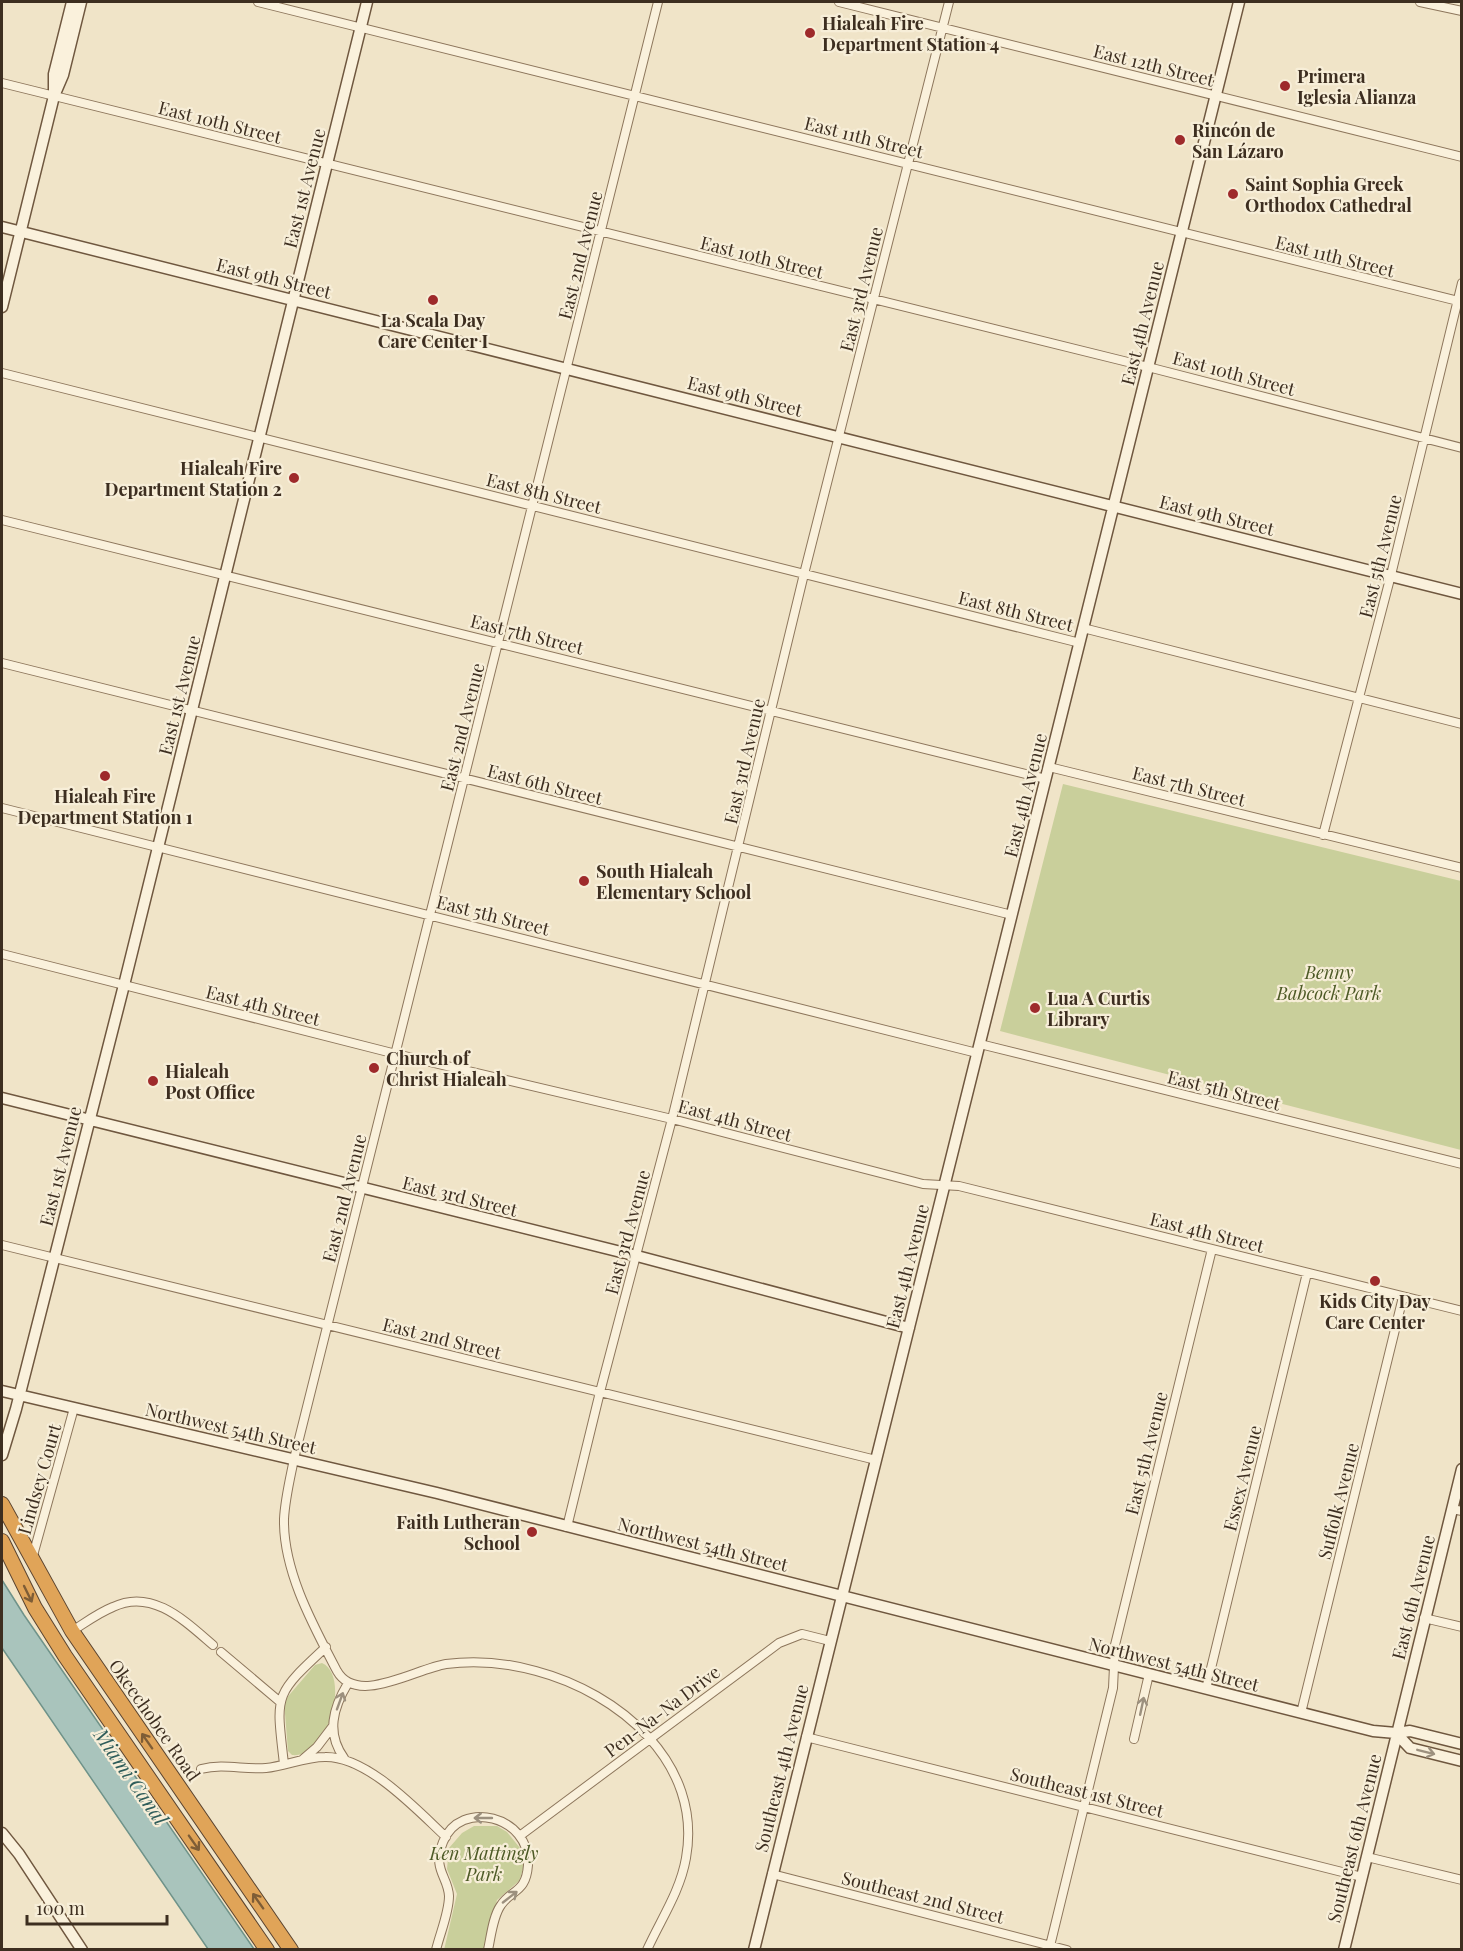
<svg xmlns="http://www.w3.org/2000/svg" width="1463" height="1951" viewBox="0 0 1463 1951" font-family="'Playfair Display',serif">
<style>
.green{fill:#c9cf9b}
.water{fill:#a9c4bc;stroke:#6f938a;stroke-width:1.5}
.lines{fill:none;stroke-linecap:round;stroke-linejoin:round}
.street-casing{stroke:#8d765c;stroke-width:10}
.secondary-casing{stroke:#6f573f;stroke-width:13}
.highway-casing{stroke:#5b4430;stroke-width:16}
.street{stroke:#faf1dc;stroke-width:8}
.secondary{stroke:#faf1dc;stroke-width:10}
.highway{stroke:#e0a458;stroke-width:14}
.oneway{stroke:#7e5d36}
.oneway2{stroke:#9c907e}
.poi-dot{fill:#9e2a2b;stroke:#f7eed8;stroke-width:2}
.labels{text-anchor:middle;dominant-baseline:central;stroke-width:4.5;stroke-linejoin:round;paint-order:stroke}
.poi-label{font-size:18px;font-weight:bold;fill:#3d2e20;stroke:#f7eed8;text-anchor:start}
.street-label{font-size:18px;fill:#3d2e20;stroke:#f7eed8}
.park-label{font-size:18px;font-style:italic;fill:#4d5a26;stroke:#f7eed8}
.water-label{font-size:20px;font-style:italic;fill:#2f5d5a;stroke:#f7eed8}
</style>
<rect width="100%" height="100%" fill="#f0e4c8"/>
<path class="green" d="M1063 784 1461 881V1150L1000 1031Z
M322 1663C351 1676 328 1759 292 1755L288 1751 284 1701 315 1665Z
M474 1826H497L507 1832 520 1848 523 1858V1869L519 1881 497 1900 484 1949 444 1950 457 1894 447 1869 449 1848 462 1833Z"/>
<path class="water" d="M2 1580 24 1615 254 1949H208L2 1648Z"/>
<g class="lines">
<defs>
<path id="street" d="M258 2 1462 302
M839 2 1462 157
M1420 2 1462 11
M2 83 1148 367 1462 448
M2 373 1080 643
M2 520 1046 779
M1083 628 1462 724
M2 663 1012 915
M1049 767 1462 868
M2 808 977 1053
M1323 835 1391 575 1462 283
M2 954 396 1054 672 1119 923 1184 959 1186 1462 1311
M980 1044 1462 1164
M2 1245 876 1460
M1452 1509 1462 1511
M567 1527 600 1392 672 1119 804 574 949 2
M32 1559 74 1408
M1424 1618 1462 1627
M72 1631C85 1623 98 1613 113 1607 152 1588 185 1621 213 1645
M221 1652 279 1701
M1206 1689 1307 1273
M1301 1713 1403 1297
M806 1737 1362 1877
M1134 1739 1149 1674
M344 1758C326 1733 333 1708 348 1683
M303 1759 317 1747 333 1726
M284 1764C276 1694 273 1696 326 1647
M201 1769C224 1763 244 1770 266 1768 285 1766 305 1757 325 1757 367 1756 416 1809 446 1837
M521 1835 779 1643 802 1634 830 1641
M1367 1857 1462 1880
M772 1874 1067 1950
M436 1950C440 1933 449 1913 449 1896 448 1876 432 1870 443 1842 460 1798 531 1816 528 1865 526 1893 512 1889 501 1905 493 1916 491 1936 488 1950
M647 1950C661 1919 680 1892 686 1858 703 1763 619 1693 536 1671 507 1663 475 1660 446 1664 415 1669 357 1706 337 1671 313 1625 283 1571 284 1519 285 1499 290 1479 294 1459L658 2
M1049 1950 1113 1688 1115 1645 1212 1249"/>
<path id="secondary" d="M54 93V74L72 2
M2 227 1462 594
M2 307 54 96 63 75 81 2
M2 1098 637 1256 909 1328
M2 1391 437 1493 1373 1731 1396 1733 1410 1731 1462 1744
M2 1455 16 1409 124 985 367 2
M1396 1733 1410 1748 1462 1761
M2 1833 19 1854 82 1950
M754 1950 1239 2
M1344 1950 1462 1469"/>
<path id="highway" d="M2 1504 72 1631 291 1950
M2 1541 35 1608 65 1656 267 1950"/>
</defs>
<use href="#street" class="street-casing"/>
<use href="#secondary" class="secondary-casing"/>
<use href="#highway" class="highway-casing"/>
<use href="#street" class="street"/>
<use href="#secondary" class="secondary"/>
<use href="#highway" class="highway"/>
</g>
<defs><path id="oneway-shaft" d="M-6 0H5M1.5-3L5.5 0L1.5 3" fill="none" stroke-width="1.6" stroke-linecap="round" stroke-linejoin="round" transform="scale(1.5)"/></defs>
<g class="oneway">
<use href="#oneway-shaft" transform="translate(28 1594) rotate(64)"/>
<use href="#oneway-shaft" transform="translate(147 1741) rotate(-125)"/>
<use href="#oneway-shaft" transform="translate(194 1843) rotate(55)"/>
<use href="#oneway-shaft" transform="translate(258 1901) rotate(-125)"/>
</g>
<g class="oneway2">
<use href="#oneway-shaft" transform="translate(340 1701) rotate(-70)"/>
<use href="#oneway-shaft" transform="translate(1142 1706) rotate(-78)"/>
<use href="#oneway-shaft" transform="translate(1426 1752) rotate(14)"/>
<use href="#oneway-shaft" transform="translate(483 1818) rotate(180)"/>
<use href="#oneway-shaft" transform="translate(510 1897) rotate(-38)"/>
</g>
<g class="poi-dot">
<circle cx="810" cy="33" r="6"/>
<circle cx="1285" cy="86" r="6"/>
<circle cx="1180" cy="140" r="6"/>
<circle cx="1233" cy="194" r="6"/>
<circle cx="433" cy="300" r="6"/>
<circle cx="294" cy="478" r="6"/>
<circle cx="105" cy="776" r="6"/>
<circle cx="584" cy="881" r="6"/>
<circle cx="1035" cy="1008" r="6"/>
<circle cx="374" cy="1068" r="6"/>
<circle cx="153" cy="1081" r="6"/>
<circle cx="1375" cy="1281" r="6"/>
<circle cx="532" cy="1532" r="6"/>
</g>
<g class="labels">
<g class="poi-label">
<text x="822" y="23">Hialeah Fire<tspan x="822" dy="21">Department Station 4</tspan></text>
<text x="1297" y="76">Primera<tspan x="1297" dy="21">Iglesia Alianza</tspan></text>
<text x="1192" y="130">Rincón de<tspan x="1192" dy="21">San Lázaro</tspan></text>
<text x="1245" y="184">Saint Sophia Greek<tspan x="1245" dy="21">Orthodox Cathedral</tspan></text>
<text x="433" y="320" text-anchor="middle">La Scala Day<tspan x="433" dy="21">Care Center I</tspan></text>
<text x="282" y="468" text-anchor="end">Hialeah Fire<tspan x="282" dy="21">Department Station 2</tspan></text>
<text x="105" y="796" text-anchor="middle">Hialeah Fire<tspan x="105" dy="21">Department Station 1</tspan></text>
<text x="596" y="871">South Hialeah<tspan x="596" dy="21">Elementary School</tspan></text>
<text x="1047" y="998">Lua A Curtis<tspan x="1047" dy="21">Library</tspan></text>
<text x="386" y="1058">Church of<tspan x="386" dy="21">Christ Hialeah</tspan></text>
<text x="165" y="1071">Hialeah<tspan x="165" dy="21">Post Office</tspan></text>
<text x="1375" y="1301" text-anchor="middle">Kids City Day<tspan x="1375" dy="21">Care Center</tspan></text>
<text x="520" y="1522" text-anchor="end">Faith Lutheran<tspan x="520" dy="21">School</tspan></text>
</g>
<g class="street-label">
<text transform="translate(1154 65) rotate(14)">East 12th Street</text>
<text transform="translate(220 122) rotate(14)">East 10th Street</text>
<text transform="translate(864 137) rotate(14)">East 11th Street</text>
<text transform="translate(304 188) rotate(-76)">East 1st Avenue</text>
<text transform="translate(580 255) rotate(-76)">East 2nd Avenue</text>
<text transform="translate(1335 256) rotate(14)">East 11th Street</text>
<text transform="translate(762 257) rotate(14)">East 10th Street</text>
<text transform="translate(274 278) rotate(14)">East 9th Street</text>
<text transform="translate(861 289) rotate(-76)">East 3rd Avenue</text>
<text transform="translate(1142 323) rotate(-76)">East 4th Avenue</text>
<text transform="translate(1234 373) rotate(15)">East 10th Street</text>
<text transform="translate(745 396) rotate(14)">East 9th Street</text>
<text transform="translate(544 493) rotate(14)">East 8th Street</text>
<text transform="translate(1217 515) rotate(14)">East 9th Street</text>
<text transform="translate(1380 556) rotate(-76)">East 5th Avenue</text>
<text transform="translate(1016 611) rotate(14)">East 8th Street</text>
<text transform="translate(527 634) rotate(14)">East 7th Street</text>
<text transform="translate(179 695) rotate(-76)">East 1st Avenue</text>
<text transform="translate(462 727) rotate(-76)">East 2nd Avenue</text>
<text transform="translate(744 761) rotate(-77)">East 3rd Avenue</text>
<text transform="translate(545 784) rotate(14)">East 6th Street</text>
<text transform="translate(1189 786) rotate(14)">East 7th Street</text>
<text transform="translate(1025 795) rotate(-76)">East 4th Avenue</text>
<text transform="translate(493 915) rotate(14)">East 5th Street</text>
<text transform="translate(263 1005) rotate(14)">East 4th Street</text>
<text transform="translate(1224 1090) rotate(14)">East 5th Street</text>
<text transform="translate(735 1120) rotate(15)">East 4th Street</text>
<text transform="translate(60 1166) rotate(-76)">East 1st Avenue</text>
<text transform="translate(460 1196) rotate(14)">East 3rd Street</text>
<text transform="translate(344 1198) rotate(-76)">East 2nd Avenue</text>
<text transform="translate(627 1232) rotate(-75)">East 3rd Avenue</text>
<text transform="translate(1207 1232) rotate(14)">East 4th Street</text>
<text transform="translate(907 1266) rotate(-76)">East 4th Avenue</text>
<text transform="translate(442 1338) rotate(14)">East 2nd Street</text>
<text transform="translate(231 1428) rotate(13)">Northwest 54th Street</text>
<text transform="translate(1146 1453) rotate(-76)">East 5th Avenue</text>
<text transform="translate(1242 1478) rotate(-76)">Essex Avenue</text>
<text transform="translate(39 1479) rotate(-74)">Lindsey Court</text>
<text transform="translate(1338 1501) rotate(-76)">Suffolk Avenue</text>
<text transform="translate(703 1544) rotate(14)">Northwest 54th Street</text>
<text transform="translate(1413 1597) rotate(-76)">East 6th Avenue</text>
<text transform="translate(1174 1664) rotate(14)">Northwest 54th Street</text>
<text transform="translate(662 1711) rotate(-37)">Pen-Na-Na Drive</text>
<text transform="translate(155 1720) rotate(55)">Okeechobee Road</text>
<text transform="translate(781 1768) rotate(-76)">Southeast 4th Avenue</text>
<text transform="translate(1087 1792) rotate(14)">Southeast 1st Street</text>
<text transform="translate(1354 1838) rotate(-76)">Southeast 6th Avenue</text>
<text transform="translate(923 1897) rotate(14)">Southeast 2nd Street</text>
</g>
<g class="park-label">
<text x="1329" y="972">Benny<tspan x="1329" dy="21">Babcock Park</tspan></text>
<text x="484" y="1853">Ken Mattingly<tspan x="484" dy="21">Park</tspan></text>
</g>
<g class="water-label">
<text transform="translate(132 1776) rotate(55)">Miami Canal</text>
</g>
</g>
<rect width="1463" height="1951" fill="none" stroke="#3d2e20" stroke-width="6"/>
<path d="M27 1915v9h140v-9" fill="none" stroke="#3d2e20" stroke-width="3"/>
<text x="36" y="1915" font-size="18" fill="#3d2e20" stroke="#f7eed8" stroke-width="4.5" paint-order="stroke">100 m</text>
</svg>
